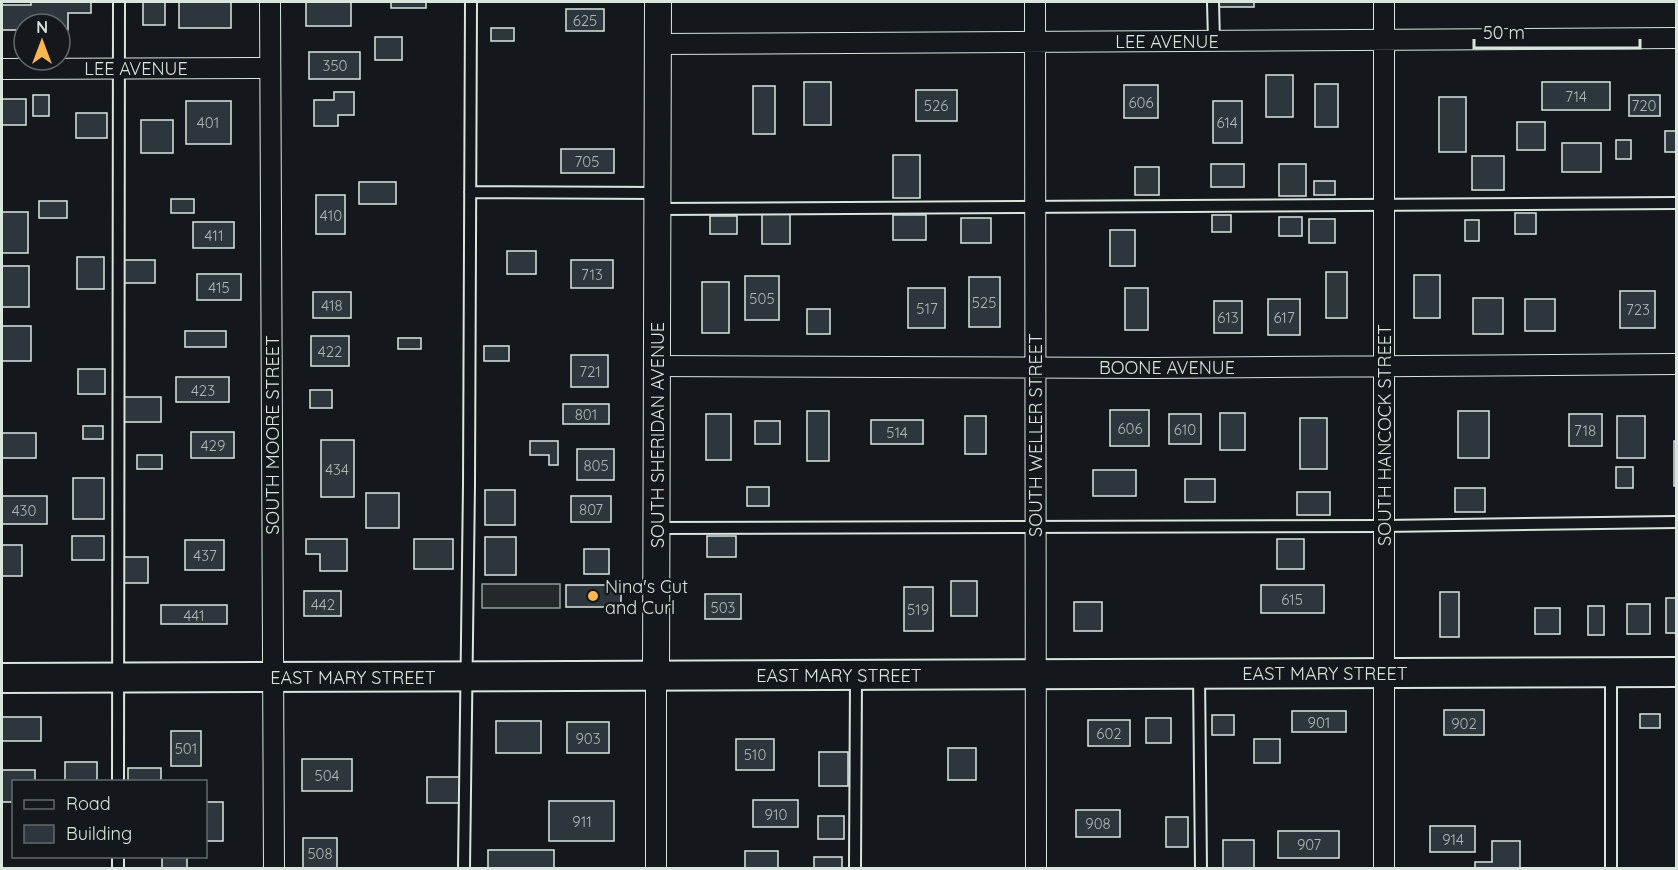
<svg xmlns="http://www.w3.org/2000/svg" width="1678" height="870" viewBox="0 0 1678 870" font-family="Quicksand,sans-serif">
<style>
.parking{fill:#24282b;stroke:#939e99;stroke-width:1.5}
.building{fill:#2c363c;stroke:#d8e6dc;stroke-width:1.5}
.lines{fill:none;stroke-linecap:round;stroke-linejoin:round}
.service-casing{stroke:#d8e6dc;stroke-width:14}
.minor-casing{stroke:#d8e6dc;stroke-width:22}
.tertiary-casing{stroke:#d8e6dc;stroke-width:28}
.secondary-casing{stroke:#d8e6dc;stroke-width:32}
.service{stroke:#14181c;stroke-width:10}
.minor{stroke:#14181c;stroke-width:20}
.tertiary{stroke:#14181c;stroke-width:26}
.secondary{stroke:#14181c;stroke-width:28}
.poi-dot{fill:#ffb74d;stroke:#14181c;stroke-width:2}
.labels{text-anchor:middle;dominant-baseline:central;stroke-width:4.5;stroke-linejoin:round;paint-order:stroke}
.number-label{font-size:15px;fill:#adbab4}
.street-label{font-size:18px;fill:#d8e6dc;stroke:#14181c}
.poi-label{font-size:18px;fill:#d8e6dc;stroke:#14181c;text-anchor:start}
</style>
<rect width="100%" height="100%" fill="#14181c"/>
<path class="parking" d="M482 584H560V608H482Z"/>
<path class="building" d="M31 2H91V13H68V30H60V24H24V30H2V5H31Z
M143 2H165V25H143Z
M179 2H231V28H179Z
M306 2H351V26H306Z
M391 2H426V8H391Z
M1218 2H1254V7H1218Z
M566 9H604V31H566Z
M491 28H514V41H491Z
M375 37H402V60H375Z
M309 52H360V79H309Z
M1266 75H1293V117H1266Z
M804 82H831V125H804Z
M1542 82H1610V110H1542Z
M1315 84H1338V127H1315Z
M1124 85H1158V118H1124Z
M753 86H775V134H753Z
M916 90H957V121H916Z
M334 92H354V115H338V126H314V100H334Z
M33 95H49V116H33Z
M1629 95H1660V116H1629Z
M1439 97H1466V152H1439Z
M2 99H26V125H2Z
M186 101H231V144H186Z
M1213 101H1242V143H1213Z
M76 113H107V138H76Z
M141 120H173V153H141Z
M1517 122H1545V150H1517Z
M1665 131H1676V152H1665Z
M1616 140H1631V159H1616Z
M1562 143H1601V172H1562Z
M561 149H614V173H561Z
M893 155H920V198H893Z
M1472 156H1504V190H1472Z
M1211 164H1244V187H1211Z
M1279 164H1306V196H1279Z
M1135 167H1159V195H1135Z
M1314 181H1335V195H1314Z
M359 182H396V204H359Z
M316 195H345V234H316Z
M171 199H194V213H171Z
M39 201H67V218H39Z
M2 212H28V253H2Z
M1515 213H1536V234H1515Z
M762 214H790V244H762Z
M893 215H926V240H893Z
M1212 215H1231V232H1212Z
M710 216H737V234H710Z
M1279 217H1302V236H1279Z
M961 218H991V243H961Z
M1309 219H1335V243H1309Z
M1465 220H1479V241H1465Z
M193 222H234V248H193Z
M1110 230H1135V266H1110Z
M507 251H536V274H507Z
M77 257H104V289H77Z
M123 260H155V283H123Z
M571 260H613V288H571Z
M2 266H29V307H2Z
M1326 272H1347V318H1326Z
M197 274H241V300H197Z
M1414 275H1440V318H1414Z
M745 276H779V320H745Z
M969 277H1000V327H969Z
M702 282H729V333H702Z
M908 288H945V328H908Z
M1125 288H1148V330H1125Z
M1620 291H1655V328H1620Z
M313 292H351V318H313Z
M1473 298H1503V334H1473Z
M1268 299H1300V335H1268Z
M1525 299H1555V331H1525Z
M1214 301H1242V333H1214Z
M807 309H830V334H807Z
M2 326H31V361H2Z
M185 331H226V347H185Z
M311 336H349V366H311Z
M398 338H421V349H398Z
M484 346H509V361H484Z
M571 355H608V387H571Z
M78 369H105V394H78Z
M176 377H229V402H176Z
M310 390H332V408H310Z
M122 397H161V422H122Z
M563 404H609V424H563Z
M1110 410H1149V446H1110Z
M807 411H829V461H807Z
M1458 411H1489V458H1458Z
M1220 413H1245V450H1220Z
M706 414H731V460H706Z
M1169 414H1201V444H1169Z
M1569 414H1602V446H1569Z
M965 416H986V454H965Z
M1617 416H1645V458H1617Z
M1300 418H1327V469H1300Z
M871 420H923V444H871Z
M755 421H780V444H755Z
M83 426H103V439H83Z
M191 432H234V458H191Z
M2 433H36V458H2Z
M321 440H354V497H321Z
M530 441H558V465H549V455H530Z
M1674 441H1676V486H1674Z
M577 449H614V480H577Z
M137 455H162V469H137Z
M1616 467H1633V488H1616Z
M1093 470H1136V496H1093Z
M73 478H104V519H73Z
M1185 479H1215V502H1185Z
M747 487H769V506H747Z
M1455 488H1485V512H1455Z
M485 490H515V525H485Z
M1297 492H1330V515H1297Z
M366 493H399V528H366Z
M2 496H47V524H2Z
M571 496H611V522H571Z
M72 536H104V560H72Z
M707 536H736V557H707Z
M485 537H516V575H485Z
M306 539H347V571H320V554H306Z
M414 539H453V569H414Z
M1277 539H1304V569H1277Z
M185 540H224V570H185Z
M2 545H22V576H2Z
M584 549H609V574H584Z
M123 557H148V583H123Z
M951 581H977V616H951Z
M566 585H621V607H566Z
M1261 585H1324V613H1261Z
M904 587H933V631H904Z
M304 591H341V616H304Z
M1440 592H1459V637H1440Z
M705 594H741V619H705Z
M1666 598H1676V633H1666Z
M1074 602H1102V631H1074Z
M1627 604H1650V634H1627Z
M161 605H227V624H161Z
M1588 606H1604V635H1588Z
M1535 608H1560V634H1535Z
M1444 710H1484V735H1444Z
M1292 711H1346V732H1292Z
M1640 714H1660V728H1640Z
M1212 715H1234V735H1212Z
M2 717H41V741H2Z
M1146 718H1171V743H1146Z
M1088 720H1130V746H1088Z
M496 721H541V753H496Z
M567 722H609V753H567Z
M171 731H201V766H171Z
M736 739H774V770H736Z
M1254 739H1280V763H1254Z
M948 748H976V780H948Z
M819 752H848V786H819Z
M302 759H352V791H302Z
M65 762H97V782H65Z
M128 768H161V782H128Z
M2 770H35V782H14V802H2Z
M427 777H460V803H427Z
M753 800H798V827H753Z
M549 801H614V841H549Z
M206 802H223V841H206Z
M1076 810H1120V837H1076Z
M818 816H844V839H818Z
M1166 817H1188V847H1166Z
M1430 826H1475V852H1430Z
M1278 831H1339V858H1278Z
M303 838H337V868H303Z
M1223 840H1254V868H1223Z
M1492 841H1520V868H1475V862H1492Z
M488 850H554V868H488Z
M745 851H778V868H745Z
M162 856H187V868H162Z
M814 857H842V868H814Z"/>
<g class="lines">
<defs>
<path id="service" d="M1213 2 1214 41
M470 192 658 193
M658 209C998 209 1337 203 1676 203
M657 528 1384 526 1676 522
M1611 673V868
M1199 674 1201 868
M118 782 119 2
M118 868V856
M464 868 469 485 471 2
M855 868 856 677"/>
<path id="minor" d="M270 2 274 868
M1035 2 1036 868
M658 44 1676 38
M2 69 270 68
M657 366 1154 368 1676 364
M656 868V676
M1384 868V2"/>
<path id="tertiary" d="M656 676 658 2"/>
<path id="secondary" d="M2 678 1676 672"/>
</defs>
<use href="#service" class="service-casing"/>
<use href="#minor" class="minor-casing"/>
<use href="#tertiary" class="tertiary-casing"/>
<use href="#secondary" class="secondary-casing"/>
<use href="#service" class="service"/>
<use href="#minor" class="minor"/>
<use href="#tertiary" class="tertiary"/>
<use href="#secondary" class="secondary"/>
</g>
<circle class="poi-dot" cx="593" cy="596" r="6"/>
<g class="labels">
<g class="number-label">
<text x="585" y="20">625</text>
<text x="335" y="65">350</text>
<text x="1576" y="96">714</text>
<text x="1141" y="102">606</text>
<text x="936" y="105">526</text>
<text x="1644" y="105">720</text>
<text x="208" y="122">401</text>
<text x="1227" y="122">614</text>
<text x="587" y="161">705</text>
<text x="331" y="215">410</text>
<text x="214" y="235">411</text>
<text x="592" y="274">713</text>
<text x="219" y="287">415</text>
<text x="762" y="298">505</text>
<text x="984" y="302">525</text>
<text x="332" y="305">418</text>
<text x="927" y="308">517</text>
<text x="1638" y="309">723</text>
<text x="1228" y="317">613</text>
<text x="1284" y="317">617</text>
<text x="330" y="351">422</text>
<text x="590" y="371">721</text>
<text x="203" y="390">423</text>
<text x="586" y="414">801</text>
<text x="1130" y="428">606</text>
<text x="1185" y="429">610</text>
<text x="1585" y="430">718</text>
<text x="897" y="432">514</text>
<text x="213" y="445">429</text>
<text x="596" y="465">805</text>
<text x="337" y="469">434</text>
<text x="591" y="509">807</text>
<text x="24" y="510">430</text>
<text x="205" y="555">437</text>
<text x="1292" y="599">615</text>
<text x="323" y="604">442</text>
<text x="723" y="607">503</text>
<text x="918" y="609">519</text>
<text x="194" y="615">441</text>
<text x="1319" y="722">901</text>
<text x="1464" y="723">902</text>
<text x="1109" y="733">602</text>
<text x="588" y="738">903</text>
<text x="186" y="748">501</text>
<text x="755" y="754">510</text>
<text x="327" y="775">504</text>
<text x="776" y="814">910</text>
<text x="582" y="821">911</text>
<text x="1098" y="823">908</text>
<text x="1453" y="839">914</text>
<text x="1309" y="844">907</text>
<text x="320" y="853">508</text>
</g>
<g class="street-label">
<text x="1167" y="41">LEE AVENUE</text>
<text x="136" y="68">LEE AVENUE</text>
<text x="1167" y="367">BOONE AVENUE</text>
<text transform="translate(272 435) rotate(-90)">SOUTH MOORE STREET</text>
<text transform="translate(657 435) rotate(-90)">SOUTH SHERIDAN AVENUE</text>
<text transform="translate(1035 435) rotate(-90)">SOUTH WELLER STREET</text>
<text transform="translate(1384 435) rotate(-90)">SOUTH HANCOCK STREET</text>
<text x="1325" y="673">EAST MARY STREET</text>
<text x="839" y="675">EAST MARY STREET</text>
<text x="353" y="677">EAST MARY STREET</text>
</g>
<g class="poi-label">
<text x="605" y="586">Nina's Cut<tspan x="605" dy="21">and Curl</tspan></text>
</g>
</g>
<rect width="1678" height="870" fill="none" stroke="#d8e6dc" stroke-width="6"/>
<rect x="12" y="780" width="195" height="78" fill="#14181c" stroke="#626a69" stroke-width="1.5"/>
<rect x="24" y="800" width="30" height="9" fill="#14181c" stroke="#626a69" stroke-width="1.5"/>
<text x="66" y="810" font-size="18" fill="#d8e6dc">Road</text>
<rect x="24" y="825" width="30" height="18" fill="#2c363c" stroke="#626a69" stroke-width="1.5"/>
<text x="66" y="840" font-size="18" fill="#d8e6dc">Building</text>
<g transform="translate(42 42)"><circle r="28" fill="#14181c" stroke="#626a69" stroke-width="1.5"/>
<path d="M0-4.5L10 22L0 15L-10 22Z" fill="#ffb74d"/>
<text y="-9" font-size="16" font-weight="bold" text-anchor="middle" fill="#d8e6dc">N</text>
</g>
<path d="M1474 39v9h166v-9" fill="none" stroke="#d8e6dc" stroke-width="3"/>
<text x="1483" y="39" font-size="18" fill="#d8e6dc" stroke="#14181c" stroke-width="4.5" paint-order="stroke">50 m</text>
</svg>
